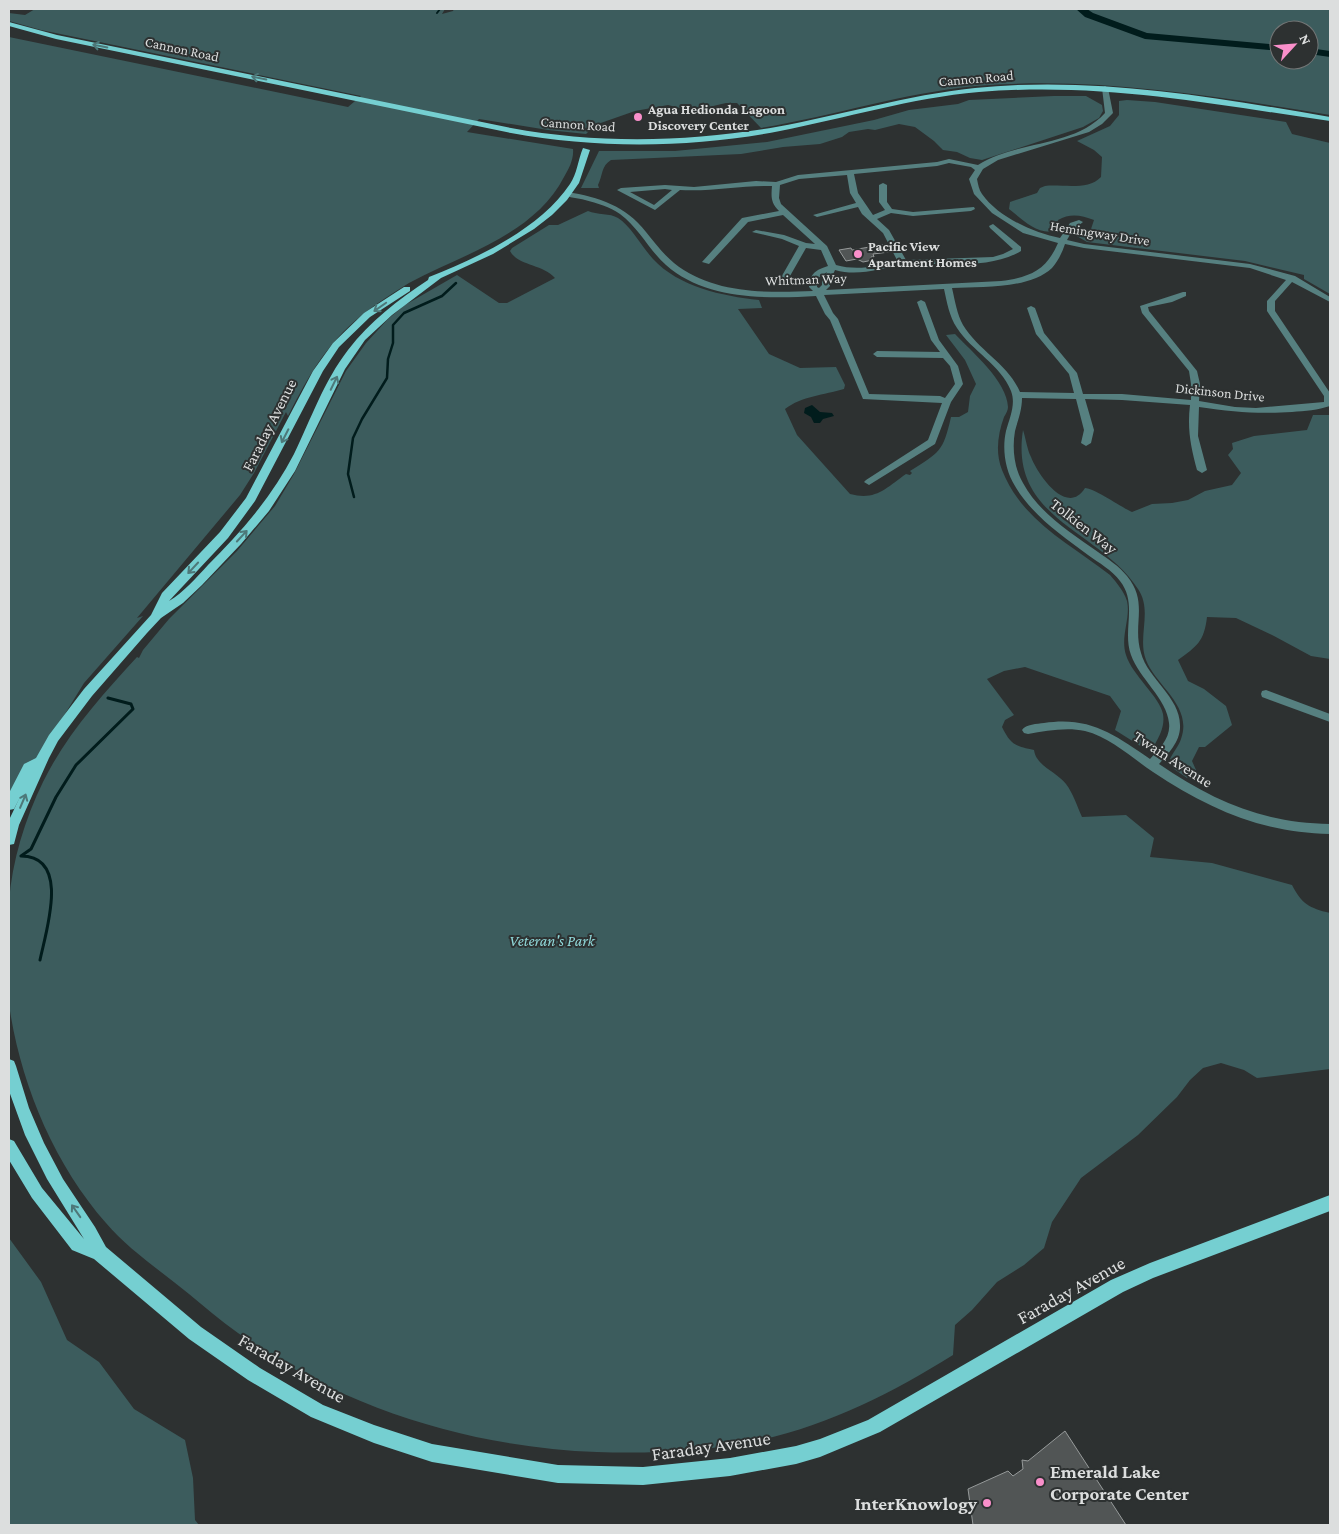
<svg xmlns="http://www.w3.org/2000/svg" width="1339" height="1534" viewBox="0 0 1339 1534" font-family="'Crimson Pro',serif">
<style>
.green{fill:#3c5c5d;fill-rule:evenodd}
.water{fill:#011c1c}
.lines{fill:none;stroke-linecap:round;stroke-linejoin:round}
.stream-far2{stroke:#011c1c;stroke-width:2}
.stream-far1{stroke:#011c1c;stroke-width:2.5}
.stream{stroke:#011c1c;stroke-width:3}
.river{fill:#011c1c;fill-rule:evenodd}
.building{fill:#515555;stroke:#969a9a}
.minor{fill:#568080;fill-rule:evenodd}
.major{fill:#75cfd1;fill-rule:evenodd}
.oneway{stroke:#4d7879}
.poi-dot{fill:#f98fca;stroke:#2d3131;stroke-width:2}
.labels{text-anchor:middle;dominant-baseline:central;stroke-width:4;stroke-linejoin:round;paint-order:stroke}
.far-street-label{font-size:14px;fill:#dcdede;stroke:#2d3131}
.far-poi-label{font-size:14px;font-weight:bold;fill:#dcdede;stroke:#2d3131;text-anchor:start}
.street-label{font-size:16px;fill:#dcdede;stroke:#2d3131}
.park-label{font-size:16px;font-style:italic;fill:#8fd7d8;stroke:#2d3131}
.near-street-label{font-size:19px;fill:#dcdede;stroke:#2d3131}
.near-poi-label{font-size:19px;font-weight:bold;fill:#dcdede;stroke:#2d3131;text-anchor:start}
</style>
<rect width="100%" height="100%" fill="#2d3131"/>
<path class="green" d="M35 9H445L442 14 453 11 454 9H1330V115C1214 96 1095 76 976 86 903 93 833 116 761 128L737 103H726L692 111 668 105 635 111 595 125 586 134 548 130 479 119 467 132 573 149C574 159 569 169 564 177 534 235 463 254 409 283 393 293 377 303 362 315 326 344 309 375 288 416L286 412 254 473 240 495 137 618 143 616 84 683 9 805V37L348 107 361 96 41 30 9 21V13L25 15ZM1279 30H1309V60H1279Z
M1054 96H1086L1102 105 1103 111 1099 118 1083 127 982 160 970 158 957 152 943 150 934 141 915 127 899 124 875 130 868 129 849 132 842 137 820 144 783 147 741 154 611 160C601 166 603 175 598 185L599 188H581L599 151H675L767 142 874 120 909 110 958 104 969 100Z
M1127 100 1155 102 1286 122 1292 134 1330 143V294L1304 279V275L1245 261 1087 242 1075 235 1080 229H1091L1094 220C1081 215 1070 213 1058 220L1055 231C1037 235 1022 219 1009 209L1010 202 1037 193 1040 188 1045 186C1062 184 1088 191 1101 177L1102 157 1094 150 1077 141 1110 126 1119 115V101Z
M588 211C597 215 610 213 618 218 630 225 642 247 653 259 679 287 722 296 759 300L762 308 738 309 769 354 800 368 836 367 845 385 844 389C824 395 802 396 785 409L797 435 850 494C876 501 886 488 906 474L910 475 912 473 910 471C940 452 943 452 951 417H959L968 412 970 396 976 384 965 360 946 335 955 334C972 352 1007 381 1008 407 1008 410 1006 414 1004 417 998 434 995 452 1002 470 1022 521 1069 543 1110 575 1116 582 1124 591 1127 601 1131 618 1120 637 1126 655 1132 675 1160 697 1163 714 1165 726 1160 735 1154 746L1142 747 1115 730 1121 711 1110 696 1025 667 1004 671 987 679 1014 715 1005 720 1002 727C1011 745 1015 746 1034 750 1036 766 1057 772 1066 784 1073 793 1077 806 1082 817L1126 815 1154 838 1150 857 1212 863 1292 885C1302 904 1309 908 1330 913V1069L1257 1078 1244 1070 1221 1063 1203 1068 1190 1080 1177 1097 1138 1135 1081 1178 1052 1222 1044 1248 1024 1265 997 1282 972 1310 955 1325 953 1355C892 1393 831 1424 761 1440 708 1451 651 1454 597 1452 470 1447 342 1408 238 1333 221 1321 205 1307 189 1294 161 1271 129 1250 106 1223 55 1165 22 1087 10 1011 8 993 9 975 9 957 9 939 8 920 9 902 12 861 25 819 43 782 66 735 102 695 137 657L139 658 143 650 169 619 237 551 275 506 294 474 346 371 366 343 388 319 405 305 457 275 499 303H507L555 278C543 264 518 266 510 251L512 248 549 225H558Z
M1313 415H1330V659L1311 656 1274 636 1236 618 1207 617C1204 642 1197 646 1178 660L1188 681 1204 689 1226 706 1232 725 1205 747H1199L1192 761 1196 770 1187 778 1174 769 1170 759C1173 752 1179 746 1181 739 1193 706 1156 686 1146 660 1137 637 1153 611 1138 589 1099 529 1009 520 1023 430 1026 439 1027 449 1031 457 1038 475 1067 517 1085 488 1094 488 1121 507 1132 512L1152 504 1172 503 1188 500 1205 491 1232 485 1241 473 1228 455 1233 449 1232 443 1254 436 1307 430Z
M9 1238 41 1282 67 1340 99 1362 134 1409 185 1440 193 1478 195 1520 199 1525H9Z"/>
<path class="water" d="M812 405 820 412 832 413 834 416 823 419 820 423H814L811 417 804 413 805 408Z"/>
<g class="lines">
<path class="stream-far2" d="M437 13 440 9"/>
<path class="stream-far1" d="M354 497 348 474 353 438 362 419 387 378 388 359 393 343V325L404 313 442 296 456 283"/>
<path class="stream" d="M21 856 31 849 56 797 76 765 133 709 131 704 108 698
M21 856C71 856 46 931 40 960"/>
<path class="river" d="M1076 9H1087L1093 13 1147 33 1279 45V51L1145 39 1085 17Z
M1309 48 1330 51V57L1309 54Z"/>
</g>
<path class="building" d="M887 244 889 252 873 254 874 257H871L873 260 863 262 857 259 846 261 839 250 851 248 852 250Z
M1065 1431 1126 1525H973L968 1489 1008 1471 1013 1476 1023 1469 1022 1460 1028 1461Z"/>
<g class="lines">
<path class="minor" d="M1105 86 1108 88 1113 113 1102 124 1089 132 998 160 983 169 977 179C978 184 979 190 982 194 998 217 1034 233 1060 238L1070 223 1079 220 1083 222 1072 231 1067 240 1084 244 1250 264 1295 276 1330 297V302L1292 282 1275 301V311L1330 393V406C1318 410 1305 411 1292 412 1257 414 1233 412 1199 407L1198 436 1207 470 1202 473 1197 470C1191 448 1187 429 1190 405L1122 400 1085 399 1094 430 1091 443 1086 446 1081 443 1084 430 1076 399 1022 398C1022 410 1018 420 1015 431 1012 448 1014 468 1023 483 1039 513 1071 533 1098 552 1108 559 1119 566 1127 576 1149 603 1132 624 1141 653 1148 679 1180 697 1180 725 1181 741 1168 754 1159 764 1213 801 1263 823 1330 824V834C1262 833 1209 809 1153 772 1132 758 1110 737 1085 731 1066 727 1046 731 1028 734L1024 733 1022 730C1026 724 1037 724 1044 723 1089 716 1114 734 1150 759 1159 749 1171 738 1169 723 1167 699 1139 678 1131 655 1122 630 1138 604 1120 581 1112 570 1099 563 1088 555 1061 535 1032 515 1015 486 1005 470 1002 449 1006 431 1010 417 1016 404 1011 391 1001 365 972 351 957 328 949 316 947 302 944 289L824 295 833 313 838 319 869 394 940 396 945 398 955 384 950 366 943 358 877 357 873 354 877 351 940 352 931 340 917 302 921 300 925 302 939 340 958 366 963 384 951 402 935 444 869 485 864 482 866 480 928 440 942 403 863 399 830 320 825 314 816 296C768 299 705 300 666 265 649 250 639 228 620 214 610 207 597 203 585 200 578 198 569 198 563 194L567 192C599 197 626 206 646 232 655 243 663 254 674 263 712 294 767 293 813 291L809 287C810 273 816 270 828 266L821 250 806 248 786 283H780L779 281 799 246 782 239 752 232 756 230 784 235 806 243 815 244 783 215 748 222 709 264 702 262 742 218 779 211C771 203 771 197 772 186 741 185 711 192 680 190L655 210 617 190 621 188 665 185 694 187 756 181 776 182 798 175 937 162 949 159 978 165C1017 140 1073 148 1105 113L1102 88ZM949 163 971 167 975 170 969 179 974 194 992 213 1023 233 1058 243C1046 271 1030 277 1001 281L826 290 830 286V281L835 270C859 277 880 268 904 265 942 261 987 271 1021 251V247L993 224 989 226 990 228 1013 249 1003 254 993 257 906 260 889 230 877 219 891 213 913 216 971 211 975 209 974 207 913 212 892 209 887 202V185L883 183 879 185V202L885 210 873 215 858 193 854 174 937 166ZM847 175 850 193 856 203 813 215 817 217 858 207 862 214 883 233 898 262C877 266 857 271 836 265L827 246 781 204 779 198 780 185 799 179ZM665 189 672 190 654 205 630 192ZM1065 244 1084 248 1250 268 1286 280 1267 301V311L1324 396V402L1256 408 1235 407 1199 401 1200 384 1197 371 1149 311 1148 307 1172 302 1186 296V292H1183L1140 306 1142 313 1189 371 1191 384V400L1122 394H1083L1077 373 1044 333 1035 308 1031 306 1027 308 1036 334 1069 374 1074 393 1020 392C1008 364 979 351 963 325 957 314 955 301 952 288 981 287 1030 289 1052 268 1058 261 1062 253 1065 244ZM827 272 822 281V285L819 288 817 287 818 278Z
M1266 690 1330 714V722L1262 697 1261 694 1262 691Z"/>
<path class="major" d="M9 22 57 35 511 128C597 144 690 142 776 127 842 115 907 95 975 88 1094 76 1213 97 1330 117V121C1210 104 1103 82 979 92 911 98 846 118 780 131 693 148 598 149 511 133L56 39 9 26Z
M583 148 590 150 579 183 567 200 552 215 534 229 493 254 441 278 392 315 365 340 345 369 295 471 269 511 241 544 202 585 183 603 161 618 147 633 92 696 58 741 49 758 19 825 14 844 9 845V820L20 797 14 809 9 810V793L24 764 36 758 49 735 84 689 151 615 162 593 220 532 246 498 313 371 333 343 364 313 404 287H410V291L370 317 339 347 323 371 255 501 228 538 169 601C184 592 196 578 208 565 241 532 272 497 294 454 311 419 324 381 348 350 370 321 398 300 428 280L429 277C477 258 540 229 570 184 577 174 578 160 583 148Z
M9 1059 14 1061 16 1066 29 1108 44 1143 63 1179 95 1227 106 1247 201 1327 260 1368 323 1405 374 1425 432 1444 558 1465 643 1467 730 1458 796 1446 820 1439 868 1420 1111 1280 1150 1263 1330 1195V1211L1153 1278 1123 1292 880 1432 820 1457 796 1464 730 1476 643 1485 558 1483 432 1462 374 1443 311 1417 248 1380 189 1339 94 1259 72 1250 32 1198 9 1160V1139L14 1141 42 1188 84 1239 47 1179 25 1135 9 1091Z"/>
</g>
<defs><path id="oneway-shaft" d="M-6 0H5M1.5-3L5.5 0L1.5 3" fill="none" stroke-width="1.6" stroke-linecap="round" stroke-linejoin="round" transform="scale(1.25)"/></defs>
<g class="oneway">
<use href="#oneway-shaft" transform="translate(100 46) rotate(-169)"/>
<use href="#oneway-shaft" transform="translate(259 78) rotate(-168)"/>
<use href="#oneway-shaft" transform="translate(380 307) rotate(145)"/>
<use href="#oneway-shaft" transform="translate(334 383) rotate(-64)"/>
<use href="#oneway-shaft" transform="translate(285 436) rotate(117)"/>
<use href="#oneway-shaft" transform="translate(242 536) rotate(-47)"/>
<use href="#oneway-shaft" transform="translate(193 568) rotate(133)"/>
<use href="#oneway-shaft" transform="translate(23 801) rotate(-67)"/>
<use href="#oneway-shaft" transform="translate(76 1211) rotate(-125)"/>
</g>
<g class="poi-dot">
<circle cx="638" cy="117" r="5"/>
<circle cx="858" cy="254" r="5"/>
<circle cx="1040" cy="1482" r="5"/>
<circle cx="987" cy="1503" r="5"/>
</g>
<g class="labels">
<g class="far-street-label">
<text transform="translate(182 49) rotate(12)">Cannon Road</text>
<text transform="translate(976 78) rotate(-5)">Cannon Road</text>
<text transform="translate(578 124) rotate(4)">Cannon Road</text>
<text transform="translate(1100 233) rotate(9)">Hemingway Drive</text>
<text transform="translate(806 279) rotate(-2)">Whitman Way</text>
<text transform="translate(1220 392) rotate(6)">Dickinson Drive</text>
</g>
<g class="far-poi-label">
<text x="648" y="109">Agua Hedionda Lagoon<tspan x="648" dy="16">Discovery Center</tspan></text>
<text x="868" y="246">Pacific View<tspan x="868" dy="16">Apartment Homes</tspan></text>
</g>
<g class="street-label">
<text transform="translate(269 425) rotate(-63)">Faraday Avenue</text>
<text transform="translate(1084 526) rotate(38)">Tolkien Way</text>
<text transform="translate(1173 759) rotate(33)">Twain Avenue</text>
</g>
<g class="park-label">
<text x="552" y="940">Veteran's Park</text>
</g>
<g class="near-street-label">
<text transform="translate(1071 1290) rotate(-29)">Faraday Avenue</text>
<text transform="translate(292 1368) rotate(30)">Faraday Avenue</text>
<text transform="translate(711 1446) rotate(-8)">Faraday Avenue</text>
</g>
<g class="near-poi-label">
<text x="1050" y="1471">Emerald Lake<tspan x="1050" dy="22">Corporate Center</tspan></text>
<text x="977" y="1503" text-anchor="end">InterKnowlogy</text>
</g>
</g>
<rect width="1339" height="1534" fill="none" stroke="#dcdede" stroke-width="20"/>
<g transform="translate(1294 45) rotate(64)"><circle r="24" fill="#2d3131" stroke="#737676"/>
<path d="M0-4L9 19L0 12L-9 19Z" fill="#f98fca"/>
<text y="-8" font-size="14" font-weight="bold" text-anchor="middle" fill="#dcdede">N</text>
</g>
</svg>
